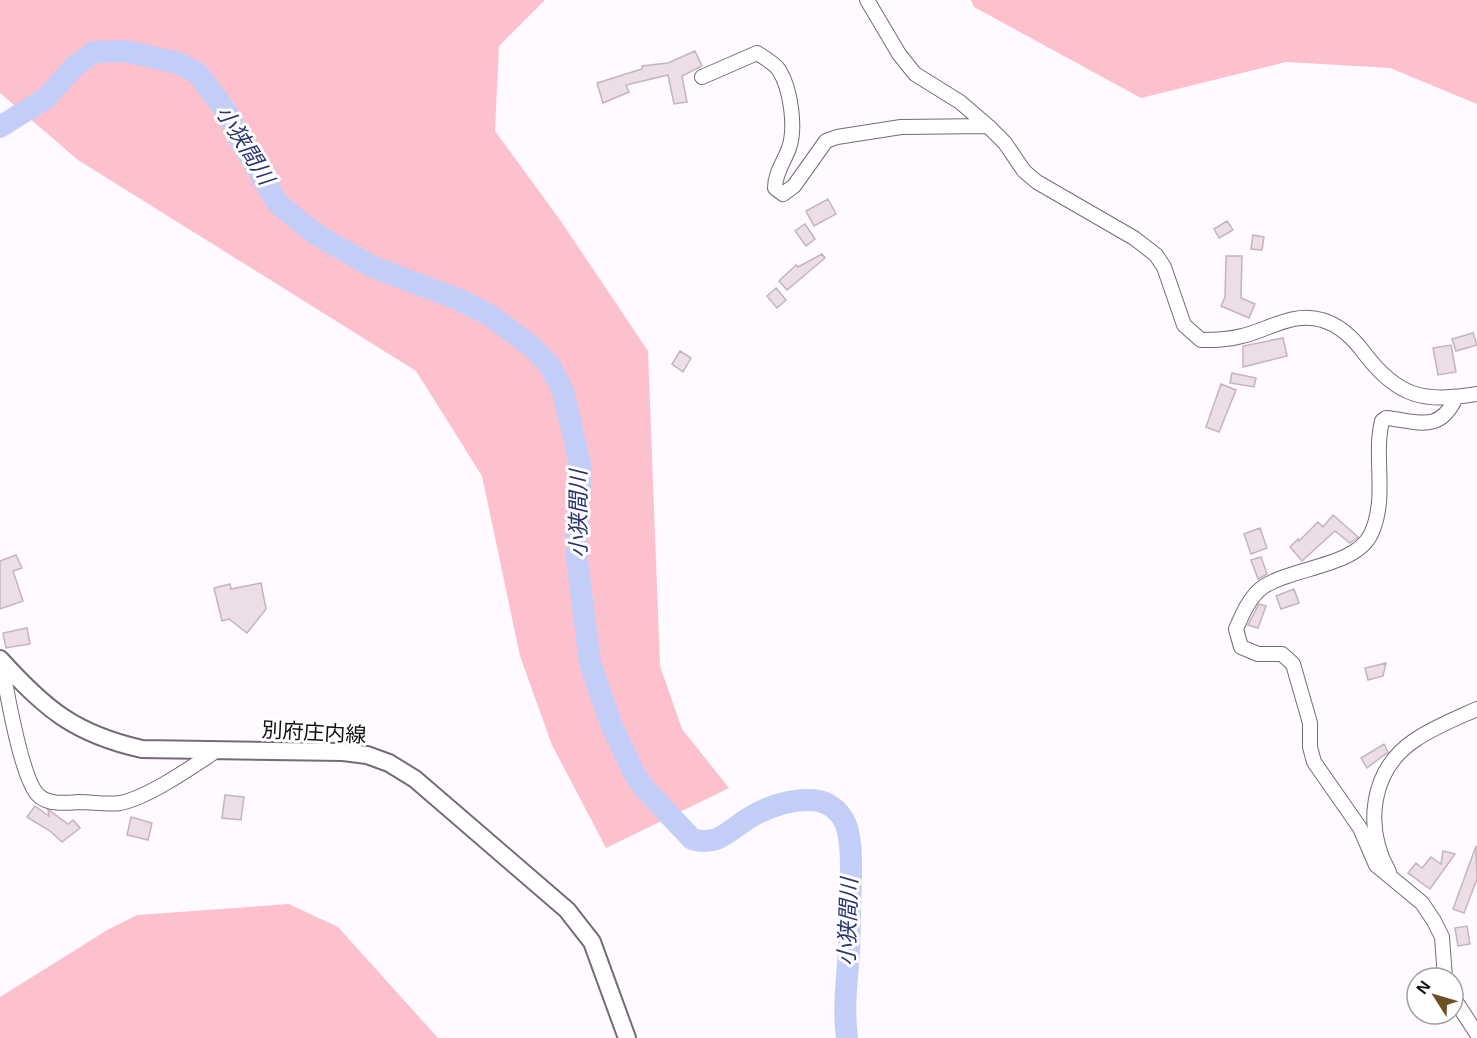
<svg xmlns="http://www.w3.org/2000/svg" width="1477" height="1038" viewBox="0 0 1477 1038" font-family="Arial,'Noto Sans JP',sans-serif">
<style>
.green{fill:#fcc1cd}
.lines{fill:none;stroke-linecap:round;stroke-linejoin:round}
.river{stroke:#c2cef8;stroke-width:22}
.building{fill:#ecdde6;stroke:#c3b4bd;stroke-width:1.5}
.minor-casing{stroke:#746b77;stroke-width:16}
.major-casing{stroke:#746b77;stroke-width:20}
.minor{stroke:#fff;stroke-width:14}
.major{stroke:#fff;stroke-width:16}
.labels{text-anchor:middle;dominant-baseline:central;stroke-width:6;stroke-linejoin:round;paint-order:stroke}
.street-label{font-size:21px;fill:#120f13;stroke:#fff}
.water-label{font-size:22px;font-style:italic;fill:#293470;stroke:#fff}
</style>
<rect width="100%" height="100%" fill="#fefaff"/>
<path class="green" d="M0 0H545L499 46 495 131 560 220 648 351 660 666 682 729 729 788 606 848 552 745 520 656 482 476 416 371 78 160 0 93Z
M971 0H1477V104L1390 68 1286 62 1141 98 974 7Z
M289 904 338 927 438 1038H0V997L109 929 137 915Z"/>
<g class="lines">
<path class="river" d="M0 127 46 98 74 67 94 52 125 51 178 63 197 73 226 111 237 135 278 204 317 235 373 267 460 300 491 316 533 348 550 366 563 391 581 468 576 551 590 663 611 724 634 773 644 788 692 839C718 847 729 830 749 818 768 806 796 797 819 801 832 804 843 814 847 828 852 845 851 864 851 882 850 905 850 928 849 951 847 980 843 1009 847 1038"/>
</g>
<path class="building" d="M695 51 702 66 682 76 687 102 674 104 668 75 626 85 629 92 603 103 597 83 642 69V66L668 63Z
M828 199 836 214 814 226 806 211Z
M1227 221 1233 230 1219 238 1214 229Z
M805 224 815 239 806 246 795 231Z
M1253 235 1264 237 1262 250 1251 249Z
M822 254 825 258 787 290 779 281 796 265 798 267Z
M1226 256H1242L1241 298 1255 304 1249 318 1221 306 1225 297Z
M776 288 786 300 777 308 767 296Z
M1473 333 1477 345 1456 351 1452 339Z
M1283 338 1287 356 1243 367V346Z
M1451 345 1456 372 1438 375 1433 348Z
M680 351 691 358 683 372 672 364Z
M1232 373 1256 378 1254 387 1230 383Z
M1221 384 1236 390 1219 432 1206 427Z
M1333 515 1358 537 1350 543 1335 531 1302 561 1290 547 1298 539 1299 541 1318 522 1323 527Z
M1260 528 1267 548 1251 554 1244 534Z
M16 555 22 568 13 571 23 601 0 609V561Z
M1261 557 1267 574 1258 579 1251 560Z
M261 583 266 609 247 633 229 619 222 621 214 588 230 584 231 589Z
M1294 589 1299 603 1281 609 1276 596Z
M1259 604 1266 606 1258 628 1248 625Z
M27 628 30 644 6 648 3 633Z
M1386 663 1383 676 1368 680 1365 668Z
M1384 744 1388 752 1367 768 1361 758Z
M225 795 244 797 241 820 222 818Z
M35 806 49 816 48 810 50 811 68 824 73 820 80 828 62 842 50 831 27 817Z
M131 817 152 823 148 840 127 835Z
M1476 846 1477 879 1464 913 1453 909Z
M1443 851 1455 854 1430 889 1408 873 1416 863 1422 868 1431 857 1441 864Z
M1467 926 1470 944 1458 946 1455 928Z"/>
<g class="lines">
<defs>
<path id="minor" d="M867 0 899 54 915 74 960 102 988 126 1005 143 1024 171 1037 182 1134 238 1156 255 1164 267 1184 325 1201 340C1215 340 1228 340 1242 336 1268 330 1294 311 1322 320 1340 325 1354 339 1365 354 1398 397 1424 403 1477 394
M702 77 757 53C765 58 774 63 779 70 791 89 796 128 789 148 784 162 775 173 775 188L783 194 794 186 826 141 837 137 901 127 988 126
M1 660C6 687 21 780 39 796 50 805 66 803 79 802 93 802 106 805 120 803 147 798 192 767 216 751
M1389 872C1364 827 1370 770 1415 740 1434 727 1457 718 1477 709
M1445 978 1442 937 1434 921 1422 903 1376 865 1360 828 1314 762 1310 747V723L1293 664 1282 654H1258L1241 647 1236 629C1242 615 1250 596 1263 587 1293 567 1355 567 1371 534 1388 497 1373 458 1382 421L1386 418C1417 421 1440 434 1456 397
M1453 997 1477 1034"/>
<path id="major" d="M0 659C45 709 75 734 142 749L343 752 367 755 389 763 415 779 567 910 592 942 627 1038"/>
</defs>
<use href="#minor" class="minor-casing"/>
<use href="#major" class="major-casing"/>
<use href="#minor" class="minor"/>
<use href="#major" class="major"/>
</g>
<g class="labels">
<g class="street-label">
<text transform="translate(314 732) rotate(3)">別府庄内線</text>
</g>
<g class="water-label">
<text transform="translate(245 145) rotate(58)">小狭間川</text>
<text transform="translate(578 514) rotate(-90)">小狭間川</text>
<text transform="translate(848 922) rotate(-88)">小狭間川</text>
</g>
</g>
<g transform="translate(1435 996) rotate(307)"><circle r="28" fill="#ffffff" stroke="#a09fa1" stroke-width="1.5"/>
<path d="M0-4.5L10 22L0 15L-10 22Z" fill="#6f5025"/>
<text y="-9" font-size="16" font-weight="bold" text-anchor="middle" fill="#120f13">N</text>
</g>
</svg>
